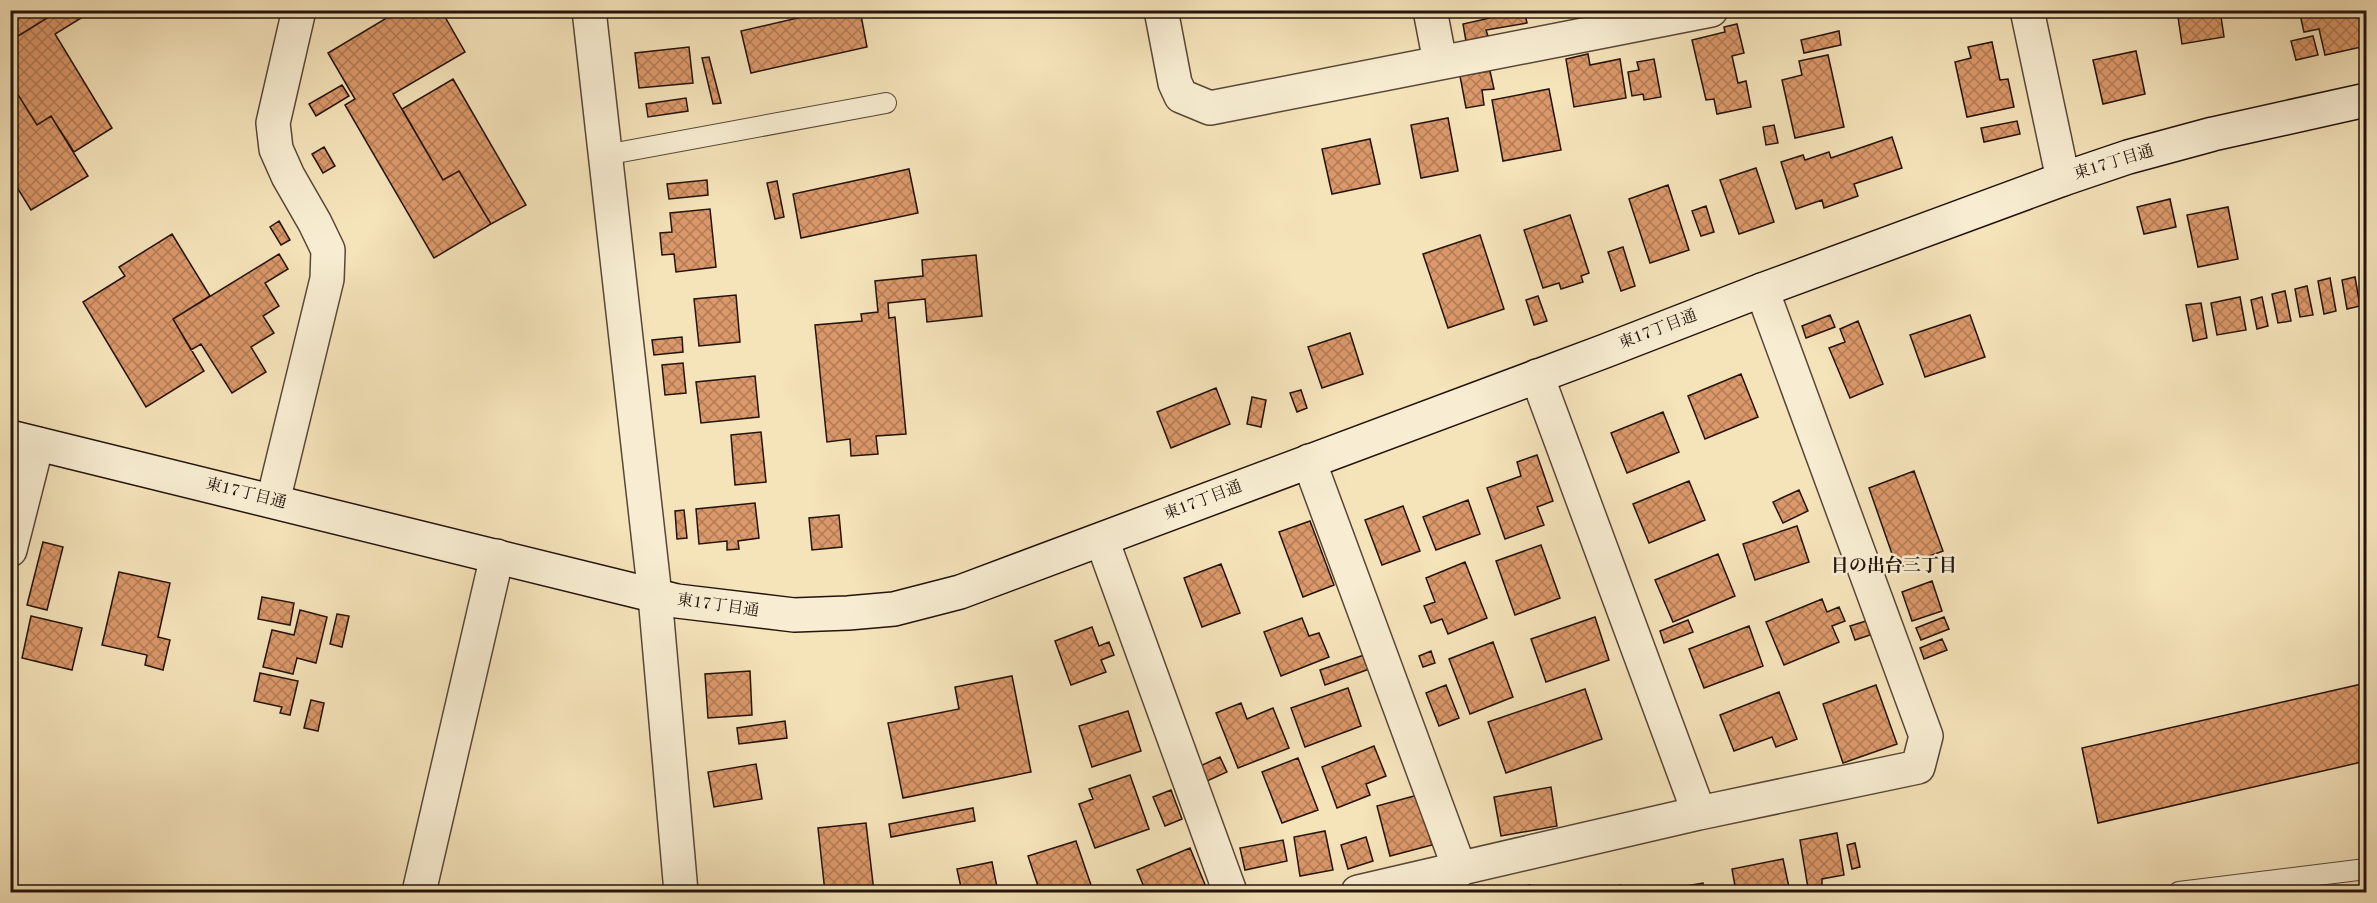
<svg xmlns="http://www.w3.org/2000/svg" width="2377" height="903" viewBox="0 0 2377 903" font-family="'Old Standard TT','Noto Serif JP',serif">
<style>
.building{fill:url(#building-cross-hatch);stroke:#24130b;stroke-width:1.5}
.lines{fill:none;stroke-linecap:round;stroke-linejoin:round}
.lane-casing{stroke:#584737;stroke-width:22}
.street-casing{stroke:#584737;stroke-width:36}
.secondary-casing{stroke:#24130b;stroke-width:36}
.lane{stroke:#f8edd2;stroke-width:20}
.street{stroke:#f8edd2;stroke-width:33}
.secondary{stroke:#f8edd2;stroke-width:33}
.labels{text-anchor:middle;dominant-baseline:central;stroke-width:5;stroke-linejoin:round;paint-order:stroke}
.street-label{font-size:16px;fill:#24130b;stroke:#f8edd2}
.neighbourhood-label{font-size:18px;font-weight:bold;fill:#24130b;stroke:#f8edd2}
</style>
<defs>
<pattern id="building-cross-hatch" width="8" height="8" patternUnits="userSpaceOnUse" patternTransform="scale(1.5)"><rect width="8" height="8" fill="#db986a"/><path d="M0 0l8 8M0 8l8-8" fill="none" stroke="#b17b55"/></pattern>
</defs>
<rect width="100%" height="100%" fill="#f5e3ba"/>
<filter id="stains"><feTurbulence type="fractalNoise" baseFrequency=".00333" numOctaves="4"/><feColorMatrix values="0 0 0 0 .2 0 0 0 0 .09 0 0 0 0 .02 0 0 0 .5 -.17"/></filter>
<radialGradient id="worn" r=".72"><stop offset=".6" stop-color="#630" stop-opacity="0"/><stop offset="1" stop-color="#630" stop-opacity=".3"/></radialGradient>
<path class="building" d="M10 10H60L10 41Z
M60 10H83L86 15 55 34 112 128 74 152 51 116 37 125 10 82V41Z
M400 10H441L465 52 393 94 443 180 459 171 491 224 434 258 345 105 355 99 328 53Z
M832 10H860L867 47 751 73 741 31Z
M1488 10H1524L1527 23 1486 30 1488 36 1466 41 1463 24 1490 18Z
M2075 10H2098L2076 16Z
M2177 10H2220L2224 37 2182 44Z
M2299 10H2361L2366 46 2325 55 2319 29 2304 32Z
M1737 24 1744 53 1732 56 1738 83 1746 81 1751 107 1717 114 1714 99 1706 100 1692 40 1725 32 1724 27Z
M1839 31 1841 45 1804 53 1801 40Z
M2313 36 2318 55 2296 60 2291 41Z
M1992 42 2000 80 2008 79 2014 107 1967 117 1955 62 1971 58 1968 47Z
M689 47 693 83 639 88 635 53Z
M2136 51 2145 94 2103 104 2093 60Z
M1588 54 1590 65 1620 59 1626 98 1574 107 1566 59Z
M1828 55 1844 127 1795 138 1782 80 1802 75 1799 61Z
M709 57 721 103 713 104 702 58Z
M1654 59 1661 97 1644 100 1643 94 1632 96 1628 72 1639 70 1637 62Z
M1490 71 1494 89 1482 90 1484 105 1466 108 1460 76Z
M453 79 526 205 491 224 459 171 443 180 402 109Z
M10 82 37 125 51 116 88 176 31 210 10 176Z
M342 85 349 96 316 116 309 104Z
M1549 89 1561 150 1503 161 1492 100Z
M686 98 688 111 648 117 646 104Z
M1448 118 1458 171 1421 178 1411 125Z
M2017 121 2020 134 1984 142 1981 128Z
M1774 125 1778 143 1766 145 1763 127Z
M1892 137 1902 168 1854 184 1858 196 1824 208 1822 200 1796 209 1781 162 1803 155 1805 160 1829 152 1831 158Z
M1370 139 1380 184 1332 194 1322 149Z
M324 147 335 166 323 173 312 154Z
M1756 168 1774 222 1739 234 1720 180Z
M909 169 918 213 801 238 793 194Z
M707 180 708 195 669 199 667 184Z
M777 181 784 217 775 219 767 183Z
M1668 185 1689 250 1650 263 1629 199Z
M2170 199 2176 227 2144 234 2137 207Z
M1706 206 1714 232 1701 236 1692 211Z
M2228 207 2238 259 2198 267 2187 215Z
M710 209 716 267 676 272 674 254 662 255 660 233 672 232 670 213Z
M1570 215 1589 273 1581 276 1583 282 1561 289 1559 283 1543 288 1524 230Z
M279 221 290 240 281 245 270 227Z
M172 234 210 296 173 319 204 371 146 407 83 302 125 276 119 267Z
M1480 235 1504 309 1448 328 1423 254Z
M1623 247 1635 286 1621 291 1608 252Z
M279 254 288 269 265 283 279 306 263 316 274 333 251 347 266 372 232 393 201 344 191 350 173 319Z
M976 255 982 316 927 322 925 299 888 303 889 318 895 317 906 434 876 436 878 454 851 456 850 439 827 442 815 325 862 321 861 314 878 312 875 281 923 276 922 260Z
M2366 274V300L2361 275Z
M2355 277 2360 306 2347 309 2342 280Z
M2330 278 2336 311 2324 314 2318 281Z
M2307 286 2313 315 2300 317 2295 289Z
M2285 291 2291 321 2278 323 2272 294Z
M736 295 740 342 699 346 694 299Z
M1538 296 1547 321 1534 325 1526 300Z
M2240 297 2246 330 2217 335 2211 303Z
M2262 297 2268 326 2257 329 2251 300Z
M2201 303 2207 338 2193 341 2186 305Z
M1830 315 1835 327 1806 338 1802 326Z
M1970 315 1985 357 1925 377 1910 335Z
M1858 321 1883 384 1850 398 1829 348 1845 342 1840 329Z
M1350 333 1363 374 1322 388 1308 347Z
M682 337 683 352 654 355 652 340Z
M683 363 686 393 665 395 662 365Z
M1741 374 1758 417 1705 439 1688 396Z
M755 376 759 417 701 423 696 382Z
M1216 388 1230 424 1171 448 1157 412Z
M1301 390 1307 408 1297 412 1290 393Z
M1252 397 1266 400 1261 427 1247 424Z
M1663 412 1679 452 1627 473 1611 433Z
M761 432 766 482 735 485 731 435Z
M1537 455 1553 501 1537 507 1544 525 1505 539 1487 488 1521 476 1517 462Z
M1914 471 1943 551 1897 568 1869 488Z
M1689 481 1705 520 1649 543 1633 504Z
M1799 490 1808 511 1783 523 1773 502Z
M1468 500 1480 534 1436 550 1423 517Z
M755 503 759 538 738 541 739 549 727 550V541L699 544 696 509Z
M1403 506 1420 551 1382 565 1365 520Z
M684 510 687 538 677 539 675 511Z
M839 515 842 547 812 550 809 518Z
M1310 521 1334 585 1303 597 1279 532Z
M1797 526 1809 562 1755 580 1743 544Z
M43 542 63 547 47 610 27 605Z
M1541 545 1560 598 1515 615 1496 561Z
M1718 554 1735 596 1673 622 1655 580Z
M1465 562 1487 618 1448 634 1442 619 1431 623 1424 606 1435 602 1426 578Z
M1221 564 1240 613 1202 627 1184 578Z
M119 572 170 583 158 637 170 640 163 670 145 665 147 655 102 645Z
M1932 581 1942 611 1912 621 1902 592Z
M262 597 294 603 290 625 258 619Z
M1822 599 1827 612 1839 607 1845 621 1832 626 1839 642 1784 665 1766 622Z
M300 610 327 617 316 663 297 658 293 674 263 667 272 630 294 635Z
M337 614 349 616 342 647 330 644Z
M31 616 82 628 72 670 22 658Z
M1595 617 1609 660 1546 682 1531 639Z
M1944 617 1949 629 1921 640 1916 628Z
M1302 618 1309 636 1319 633 1329 657 1281 676 1264 632Z
M1688 620 1693 632 1664 643 1660 631Z
M1866 621 1870 635 1855 640 1850 626Z
M1749 626 1763 666 1704 688 1689 649Z
M1092 627 1099 646 1109 642 1114 655 1101 660 1106 672 1071 685 1055 641Z
M1942 639 1947 650 1924 659 1920 648Z
M1493 642 1513 697 1470 714 1449 659Z
M1431 651 1435 663 1423 667 1419 656Z
M1367 654 1372 668 1325 685 1320 670Z
M750 671 752 715 708 718 705 674Z
M260 673 298 681 290 715 280 713 282 707 254 701Z
M1012 676 1031 772 903 798 888 723 959 709 955 687Z
M2366 683V761L2098 823 2082 748Z
M1446 685 1459 718 1439 726 1426 693Z
M1876 685 1897 744 1843 763 1823 704Z
M1348 688 1361 726 1305 747 1291 708Z
M1585 689 1602 739 1506 773 1488 722Z
M1779 692 1797 739 1776 747 1772 737 1734 751 1720 715Z
M311 700 324 703 318 731 304 728Z
M1241 703 1247 719 1273 708 1289 748 1238 768 1216 713Z
M1128 711 1141 751 1092 767 1079 726Z
M785 721 787 738 739 744 737 728Z
M1374 746 1386 776 1366 784 1370 795 1337 808 1322 767Z
M1220 757 1227 772 1207 781 1200 766Z
M1298 758 1318 810 1282 823 1262 772Z
M756 764 762 799 714 807 708 772Z
M1130 775 1149 829 1095 848 1079 804 1093 799 1089 789Z
M1551 787 1557 826 1501 836 1494 797Z
M1171 790 1182 819 1165 826 1153 797Z
M1418 795 1432 845 1390 856 1377 806Z
M973 808 975 821 891 837 889 824Z
M866 823 874 892H825L818 828Z
M1325 831 1333 870 1300 876 1294 837Z
M1837 833 1844 875 1822 879V886L1808 888 1800 840Z
M1366 837 1373 861 1348 869 1341 845Z
M1283 840 1287 861 1245 870 1240 848Z
M1076 841 1093 891 1086 892H1040L1028 856Z
M1855 843 1860 867 1852 869 1847 845Z
M1190 848 1206 887 1192 892H1146L1137 870Z
M1783 859 1790 892H1736L1732 869Z
M992 862 998 892H962L957 869Z
M1703 883 1704 892H1649Z
M1530 885 1531 892H1500V891Z
M1621 885 1623 892H1585Z"/>
<g class="lines">
<defs>
<path id="lane" d="M605 155 886 103
M2179 892 2366 869"/>
<path id="street" d="M589 10 655 596 681 892
M1161 10 1175 83 1181 96 1210 108 1711 10
M1430 10 1440 62
M2027 10 2063 179
M1537 376 1699 813 1918 767 1926 736 1762 290
M1309 461 1460 870
M273 501 327 279 328 250 315 223 288 176 276 149 273 123 299 10
M1102 540 1230 892
M10 550 37 444
M419 892 497 556
M1358 892 1699 813"/>
<path id="secondary" d="M10 437 677 601 794 615 848 613 894 609 960 592 1605 351 1762 290 2063 179 2128 157 2213 134 2366 100"/>
</defs>
<use href="#lane" class="lane-casing"/>
<use href="#street" class="street-casing"/>
<use href="#secondary" class="secondary-casing"/>
<use href="#lane" class="lane"/>
<use href="#street" class="street"/>
<use href="#secondary" class="secondary"/>
</g>
<g class="labels">
<g class="street-label">
<text transform="translate(2114 163) rotate(-17)">東17丁目通</text>
<text transform="translate(1658 330) rotate(-21)">東17丁目通</text>
<text transform="translate(246 494) rotate(14)">東17丁目通</text>
<text transform="translate(1203 501) rotate(-21)">東17丁目通</text>
<text transform="translate(718 606) rotate(8)">東17丁目通</text>
</g>
<g class="neighbourhood-label">
<text x="1894" y="566">日の出台三丁目</text>
</g>
</g>
<rect width="2377" height="903" fill="none" stroke="#f5e3ba" stroke-width="36"/>
<rect x="12" y="12" width="2353" height="879" fill="none" stroke="#24130b" stroke-width="3"/>
<rect x="18" y="18" width="2341" height="867" fill="none" stroke="#24130b" stroke-width="1.5"/>
<rect width="100%" height="100%" filter="url(#stains)"/>
<rect width="100%" height="100%" fill="url(#worn)"/>
</svg>
